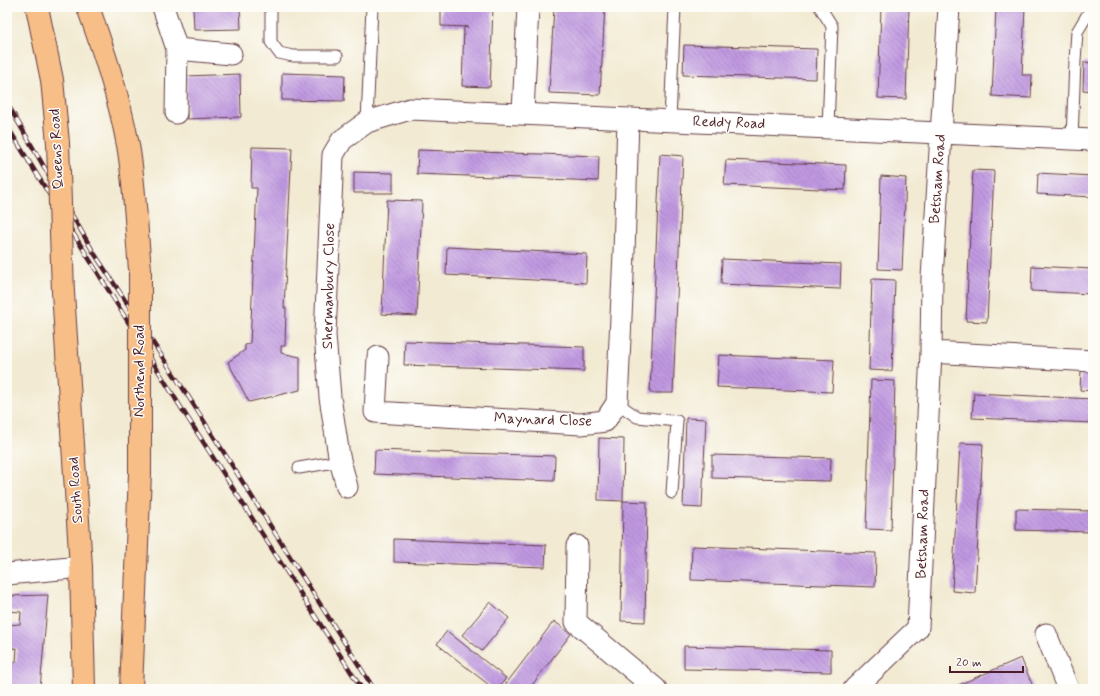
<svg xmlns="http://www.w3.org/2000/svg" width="1100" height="696" viewBox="0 0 1100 696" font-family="Mynerve,sans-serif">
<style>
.building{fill:url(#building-back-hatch)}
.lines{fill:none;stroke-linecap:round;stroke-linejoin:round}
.lane-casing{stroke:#633d44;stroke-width:13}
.street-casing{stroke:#633d44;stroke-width:23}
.primary-casing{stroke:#633d44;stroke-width:24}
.lane{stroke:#fff;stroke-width:11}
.street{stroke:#fff;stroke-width:21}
.primary{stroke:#f7be87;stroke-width:22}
.rail-casing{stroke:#4a1f2b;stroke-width:4.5}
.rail{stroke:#fdfcf7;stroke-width:3;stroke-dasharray:9;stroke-linecap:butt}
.primary-bridge-casing{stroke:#633d44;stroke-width:24;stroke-linecap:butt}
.primary-bridge{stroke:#f7be87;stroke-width:22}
.labels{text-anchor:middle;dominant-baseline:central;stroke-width:3;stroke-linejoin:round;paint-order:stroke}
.street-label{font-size:15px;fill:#4a1f2b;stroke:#fdfcf7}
</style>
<defs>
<pattern id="building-back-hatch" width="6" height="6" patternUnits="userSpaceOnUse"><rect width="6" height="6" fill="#c099e1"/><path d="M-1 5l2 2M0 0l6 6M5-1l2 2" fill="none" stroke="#9e7cb7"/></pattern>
</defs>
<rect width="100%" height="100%" fill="#fdfcf7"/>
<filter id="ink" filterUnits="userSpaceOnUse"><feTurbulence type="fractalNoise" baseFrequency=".025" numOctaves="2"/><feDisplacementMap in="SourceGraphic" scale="8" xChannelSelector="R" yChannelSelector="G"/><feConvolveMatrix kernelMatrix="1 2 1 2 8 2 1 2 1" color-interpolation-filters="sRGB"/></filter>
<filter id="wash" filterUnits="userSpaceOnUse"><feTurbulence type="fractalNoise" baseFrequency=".012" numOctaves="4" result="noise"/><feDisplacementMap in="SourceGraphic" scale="16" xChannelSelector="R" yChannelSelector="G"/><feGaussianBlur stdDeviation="0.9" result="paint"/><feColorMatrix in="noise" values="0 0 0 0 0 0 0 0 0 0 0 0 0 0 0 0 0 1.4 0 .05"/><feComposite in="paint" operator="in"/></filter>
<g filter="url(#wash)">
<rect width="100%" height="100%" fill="#f2ead2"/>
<g id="blocks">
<path class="building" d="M193 7H240L241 29 194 30Z
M441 7H493L490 87 462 86 464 27H468L441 26Z
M554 7H605L600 95 549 93Z
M881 7H909L906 99 878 98Z
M996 7H1025L1022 75H1032L1031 98 992 96Z
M684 45 817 49 816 79 683 75Z
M1084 62 1093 63V91L1083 90Z
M282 73 345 75 344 101 282 100Z
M240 74 241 117 187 119 186 76Z
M252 147 292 148 284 308H286L285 346H281V353L300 357V390L249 402 228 362 245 350V345L250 344 257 188H251Z
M418 150 599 156 598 181 417 174Z
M660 154 683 156 673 393H650Z
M726 160 846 165 845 190 724 185Z
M973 170 994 171 987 322 966 321Z
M354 172 393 173V193H354Z
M1038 173 1093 176V197L1037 194Z
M881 176 906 178 902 270 878 269Z
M387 200 422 201 417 316 382 314Z
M447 247 587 254 586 283 446 275Z
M722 259 841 264 840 289 721 284Z
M1032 266 1093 269V294L1031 291Z
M872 279 895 280 892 371 869 370Z
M405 341 584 347V371L404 365Z
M719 355 834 360 832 392 717 387Z
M1081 370H1093V391L1080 390Z
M871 380 895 381 891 530 866 529Z
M974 393 1093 399V423L972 418Z
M686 418 706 419 702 508 683 507Z
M599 438 624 439 623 501 598 500Z
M960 443 983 444 975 593 952 591Z
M375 450 555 456 554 481 374 474Z
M712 455 831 458 830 481 712 478Z
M623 501 647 502 645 622 621 621Z
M1016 509 1093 511V532L1016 530Z
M394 539 546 545 545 567 394 562Z
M692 546 876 553 875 587 691 580Z
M48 595 40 689H14V685H7V662H16L17 648 7 649V625L20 624 21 612 7 611V596Z
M490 602 509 618 482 651 462 635Z
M554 621 571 634 529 689H502Z
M447 631 506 678 498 689H494L437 644Z
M684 646 831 650V672L684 669Z
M1021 658 1034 689H949Z
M233 686V689H221V688Z"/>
</g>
</g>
<g filter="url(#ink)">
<use href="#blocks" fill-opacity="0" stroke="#633d44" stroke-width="1"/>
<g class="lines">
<defs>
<path id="lane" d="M271 7V42L279 53 293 56H337
M820 7 832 26 828 127
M670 120 675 7
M367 122 372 7
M1072 139 1075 61 1077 32 1089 12 1093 9
M617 403 637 417 677 421 672 493
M299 468 340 461"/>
<path id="street" d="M163 7 177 49 231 54
M176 113 177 49
M523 113 528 7
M931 352 1093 361
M378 357 375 412 581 424 605 421 617 403 624 253 628 119
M347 487 339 456 330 397 325 335 333 155 342 140 367 122 410 109 1093 140
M577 546 576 622 656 689
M7 574 81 567
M1046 634 1068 689
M854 689 918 628 931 352 932 278 949 7"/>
<path id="primary" d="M37 7 52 80 58 143
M88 7C104 52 119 97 128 145 135 185 136 228 140 269
M63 292 81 567 84 689
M131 689 140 473"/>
</defs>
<use href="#lane" class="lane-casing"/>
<use href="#street" class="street-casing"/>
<use href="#primary" class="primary-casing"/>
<use href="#lane" class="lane"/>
<use href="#street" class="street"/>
<use href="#primary" class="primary"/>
<defs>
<path id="rail" d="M7 103 94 253 188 396 374 689
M7 126 180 406 362 689"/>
</defs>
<use href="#rail" class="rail-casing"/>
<use href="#rail" class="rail"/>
<defs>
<path id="primary-bridge" d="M58 143 63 292
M140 473V269"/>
</defs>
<use href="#primary-bridge" class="primary-bridge-casing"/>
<use href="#primary-bridge" class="primary-bridge"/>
</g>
</g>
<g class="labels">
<g class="street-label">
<text transform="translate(729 123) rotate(2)">Reddy Road</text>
<text transform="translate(57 149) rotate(-93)">Queens Road</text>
<text transform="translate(938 179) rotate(-86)">Betsham Road</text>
<text transform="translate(329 286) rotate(-89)">Shermanbury Close</text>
<text transform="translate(140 371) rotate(-90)">Northend Road</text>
<text transform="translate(543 420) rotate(2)">Maynard Close</text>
<text transform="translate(76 490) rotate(-94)">South Road</text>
<text transform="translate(923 534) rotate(-88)">Betsham Road</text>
</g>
</g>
<rect width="1100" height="696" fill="none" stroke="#fdfcf7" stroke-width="24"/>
<path d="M950 666v6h73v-6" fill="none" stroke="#4a1f2b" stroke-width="2"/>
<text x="956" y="666" font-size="12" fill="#4a1f2b" stroke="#fdfcf7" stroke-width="3" paint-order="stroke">20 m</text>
</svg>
